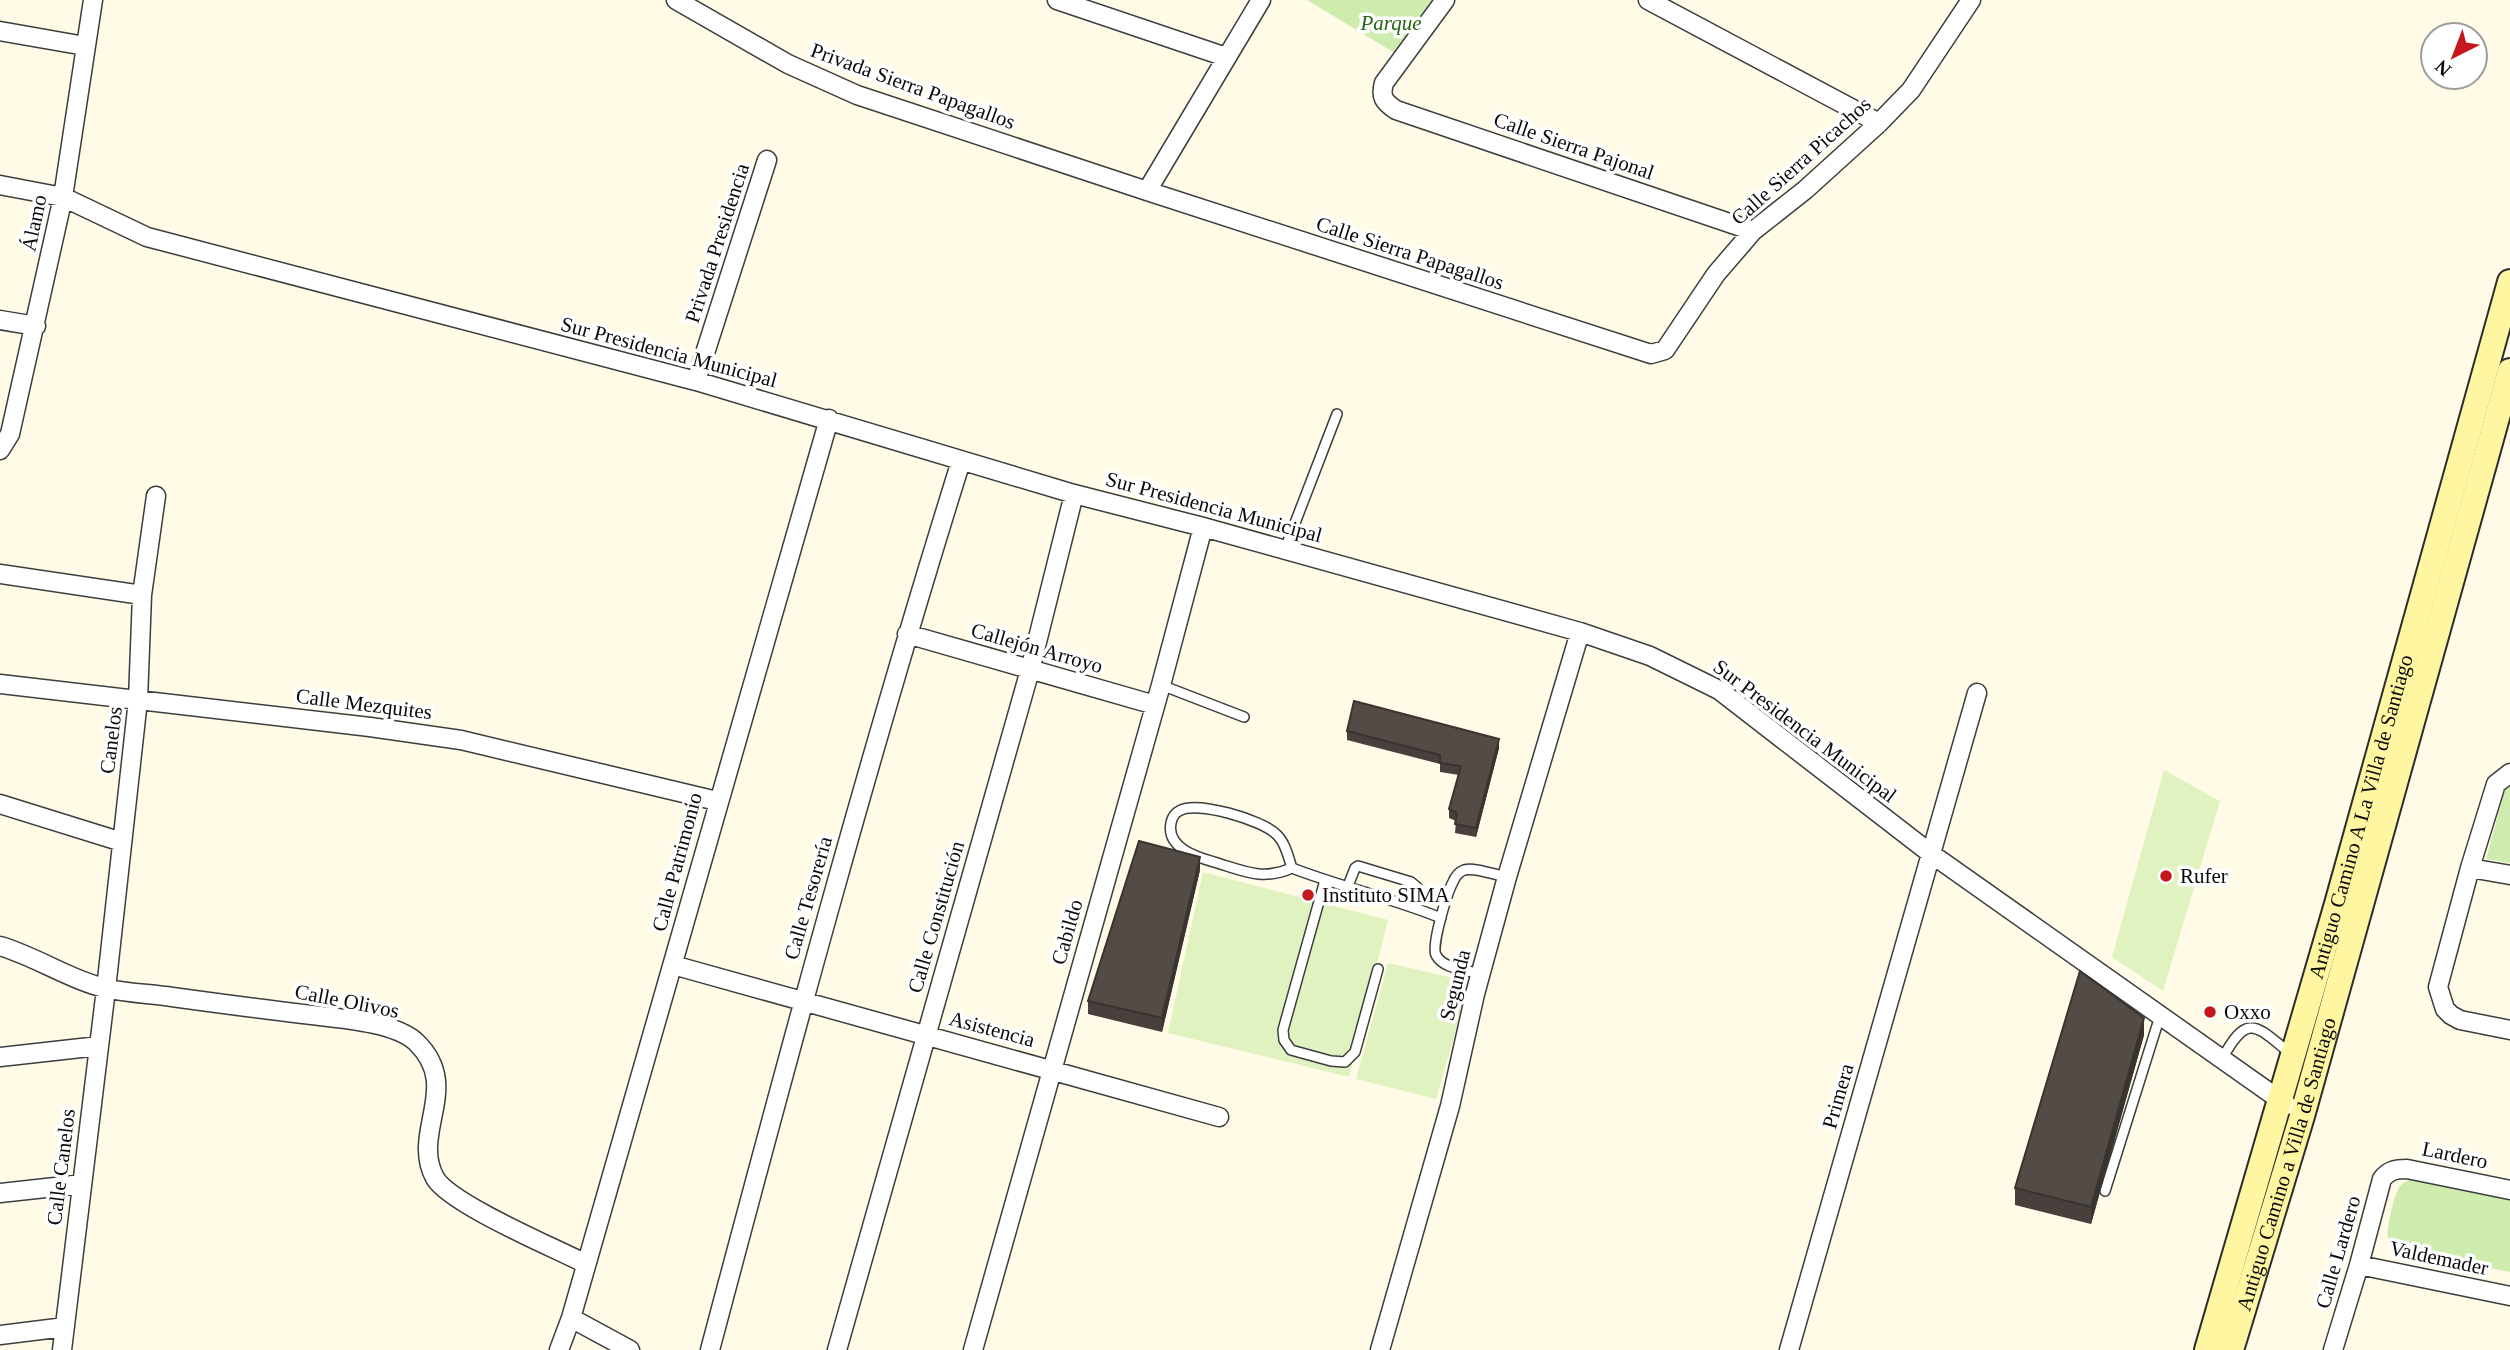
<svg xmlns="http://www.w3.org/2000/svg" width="2510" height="1350" viewBox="0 0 2510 1350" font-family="Georgia,serif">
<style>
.green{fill:#cdecae}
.pitch{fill:#e0f2c0}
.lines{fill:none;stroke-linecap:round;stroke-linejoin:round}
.lane-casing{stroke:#3d3d3d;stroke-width:12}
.street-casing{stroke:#3d3d3d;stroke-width:21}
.secondary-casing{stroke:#2c2c2c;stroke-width:28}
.lane{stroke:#fff;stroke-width:9}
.street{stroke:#fff;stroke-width:18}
.secondary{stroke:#fff6a2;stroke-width:24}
.wall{fill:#47403c}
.shaded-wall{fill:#3a3431}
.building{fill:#534b46;stroke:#3a3431;stroke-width:2}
.poi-dot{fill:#c4181d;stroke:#fff;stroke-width:2.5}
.labels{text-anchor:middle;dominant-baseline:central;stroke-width:7;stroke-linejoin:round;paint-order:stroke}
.park-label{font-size:21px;font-style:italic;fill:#266516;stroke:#fff}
.street-label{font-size:21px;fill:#0a0a0a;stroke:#fff}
.poi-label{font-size:21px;fill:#0a0a0a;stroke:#fff;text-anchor:start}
</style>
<rect width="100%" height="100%" fill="#fffbe7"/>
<path class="green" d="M1307 0H1435L1398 55Z
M2507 781 2510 782V863L2486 859Z
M2412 1178 2510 1198V1272L2398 1251C2393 1247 2389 1244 2388 1238 2386 1230 2394 1195 2399 1188 2402 1183 2406 1181 2412 1178Z"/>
<path class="pitch" d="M2164 770 2220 801 2163 991 2112 957Z
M1203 872 1388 920 1349 1077 1168 1033Z
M1388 963 1470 982 1436 1099 1356 1079Z"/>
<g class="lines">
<defs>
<path id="lane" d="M1285 549 1337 414
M1161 685 1244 717
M1292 868C1288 856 1285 842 1276 834 1262 820 1196 800 1179 811 1175 813 1172 818 1171 823 1166 848 1197 857 1214 862 1244 871 1262 881 1292 868 1341 887 1392 898 1441 918
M1325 880 1283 1030 1284 1040 1291 1050 1331 1061 1345 1062 1355 1052 1378 969
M1348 886 1355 868 1358 866 1411 882 1417 887 1413 907
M1481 974C1467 970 1443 969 1436 955 1431 946 1447 893 1453 882 1455 877 1459 872 1464 870 1475 867 1495 875 1507 877
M2222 1059C2248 1011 2256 1026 2291 1054
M2105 1191 2160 1016"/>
<path id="street" d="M676 0 788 64 857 95 1147 191 1651 354 1665 350 1716 274 1753 231 1805 190 1879 123 1911 90 1971 0
M1057 0 1226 57
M1445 0 1384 83C1380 97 1384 102 1396 110L1753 231
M1648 0 1879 123
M0 31 85 46
M0 185 63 197 147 237 696 381 1074 494 1203 527 1580 632 1650 656 1719 690 1930 853 2287 1105
M1147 191 1261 0
M0 320 36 326
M696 381 767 160
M0 450 10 434 63 197 93 0
M0 574 142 595
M907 634 1155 705
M0 684 370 727 461 740 717 801
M2510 773 2496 784 2470 868 2438 987 2445 1009 2451 1015 2460 1020 2510 1030
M0 804 122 842
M2470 868 2510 875
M0 946C35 956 74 982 109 989 129 993 151 994 172 997 216 1003 260 1009 303 1014 333 1018 394 1021 416 1042 463 1087 410 1132 435 1178 450 1204 555 1248 586 1264
M673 965 1219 1117
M0 1057 99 1046
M0 1193 82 1184
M2359 1265 2510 1296
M571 1318 630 1350
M0 1335 65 1327
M62 1350 106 989 138 700 142 595 156 496
M559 1350 571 1318 829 419
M710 1350C789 1052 869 755 961 461
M837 1350 1030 670 1074 494
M973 1350 1161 685 1203 527
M1380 1350 1450 1106 1475 994 1507 877 1580 632
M1789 1350 1977 693
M2333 1350 2359 1265 2382 1179C2389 1170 2396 1169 2407 1169L2510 1190"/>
<g id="secondary">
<path id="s1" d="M2207 1350 2337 904 2510 282"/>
<path id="s2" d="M2231 1350 2302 1116 2510 371"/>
</g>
</defs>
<use href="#lane" class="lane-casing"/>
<use href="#street" class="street-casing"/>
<use href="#secondary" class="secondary-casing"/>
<use href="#lane" class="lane"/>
<use href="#street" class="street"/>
<use href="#secondary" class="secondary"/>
</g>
<path class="wall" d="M1347 731 1499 748 1476 837 1455 833 1456 821 1449 818V809L1459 775 1440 772V764L1347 740Z
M1200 870 1162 1032 1088 1014V1001Z
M2144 1035 2091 1224 2015 1205V1188Z"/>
<path class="shaded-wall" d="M1499 739V748L1476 837V828Z
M1200 857V870L1162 1032V1018Z
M2144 1018V1035L2091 1224V1207Z"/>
<path class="building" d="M1354 701 1499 739 1476 828 1455 824 1457 813 1449 809 1461 766 1440 763V755L1347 731Z
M1139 841 1200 857 1162 1018 1088 1001Z
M2080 971 2144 1018 2091 1207 2015 1188Z"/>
<g class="poi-dot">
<circle cx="2166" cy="876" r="7"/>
<circle cx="1308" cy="895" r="7"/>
<circle cx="2210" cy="1012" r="7"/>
</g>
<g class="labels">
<g class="park-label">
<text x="1391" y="23">Parque</text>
</g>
<g class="street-label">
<text transform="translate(913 86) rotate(20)">Privada Sierra Papagallos</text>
<text transform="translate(1574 146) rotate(19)">Calle Sierra Pajonal</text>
<text transform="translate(1801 161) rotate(-42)">Calle Sierra Picachos</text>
<text transform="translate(34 223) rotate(-78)">Álamo</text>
<text transform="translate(717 243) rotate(-72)">Privada Presidencia</text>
<text transform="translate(1410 253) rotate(18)">Calle Sierra Papagallos</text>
<text transform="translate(669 352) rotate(15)">Sur Presidencia Municipal</text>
<text transform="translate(1214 507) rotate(15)">Sur Presidencia Municipal</text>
<text transform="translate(1037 648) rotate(16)">Callejón Arroyo</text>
<text transform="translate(364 704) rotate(7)">Calle Mezquites</text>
<text transform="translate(1805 731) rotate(37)">Sur Presidencia Municipal</text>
<text transform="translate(111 740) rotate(-83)">Canelos</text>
<text stroke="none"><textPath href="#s1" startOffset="555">Antiguo Camino A La Villa de Santiago</textPath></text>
<text transform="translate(677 862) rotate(-75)">Calle Patrimonio</text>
<text transform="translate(808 898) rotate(-74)">Calle Tesorería</text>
<text transform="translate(936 917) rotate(-74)">Calle Constitución</text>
<text transform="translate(1067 932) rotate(-74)">Cabildo</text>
<text transform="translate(1455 985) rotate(-76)">Segunda</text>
<text transform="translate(347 1001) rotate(11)">Calle Olivos</text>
<text transform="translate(992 1029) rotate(15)">Asistencia</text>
<text transform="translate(1838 1096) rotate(-74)">Primera</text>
<text transform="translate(2455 1155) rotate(12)">Lardero</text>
<text stroke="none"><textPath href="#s2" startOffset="194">Antiguo Camino a Villa de Santiago</textPath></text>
<text transform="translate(61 1167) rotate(-83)">Calle Canelos</text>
<text transform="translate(2338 1252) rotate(-74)">Calle Lardero</text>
<text transform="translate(2439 1258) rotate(12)">Valdemader</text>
</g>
<g class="poi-label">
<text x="2180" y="876">Rufer</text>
<text x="1322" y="895">Instituto SIMA</text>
<text x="2224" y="1012">Oxxo</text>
</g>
</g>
<g transform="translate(2454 56) rotate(222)"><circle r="33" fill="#ffffff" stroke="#9d9d9d" stroke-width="2"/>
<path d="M0-5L12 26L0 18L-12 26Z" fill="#c4181d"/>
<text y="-10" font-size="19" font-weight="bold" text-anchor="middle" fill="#0a0a0a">N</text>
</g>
</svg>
